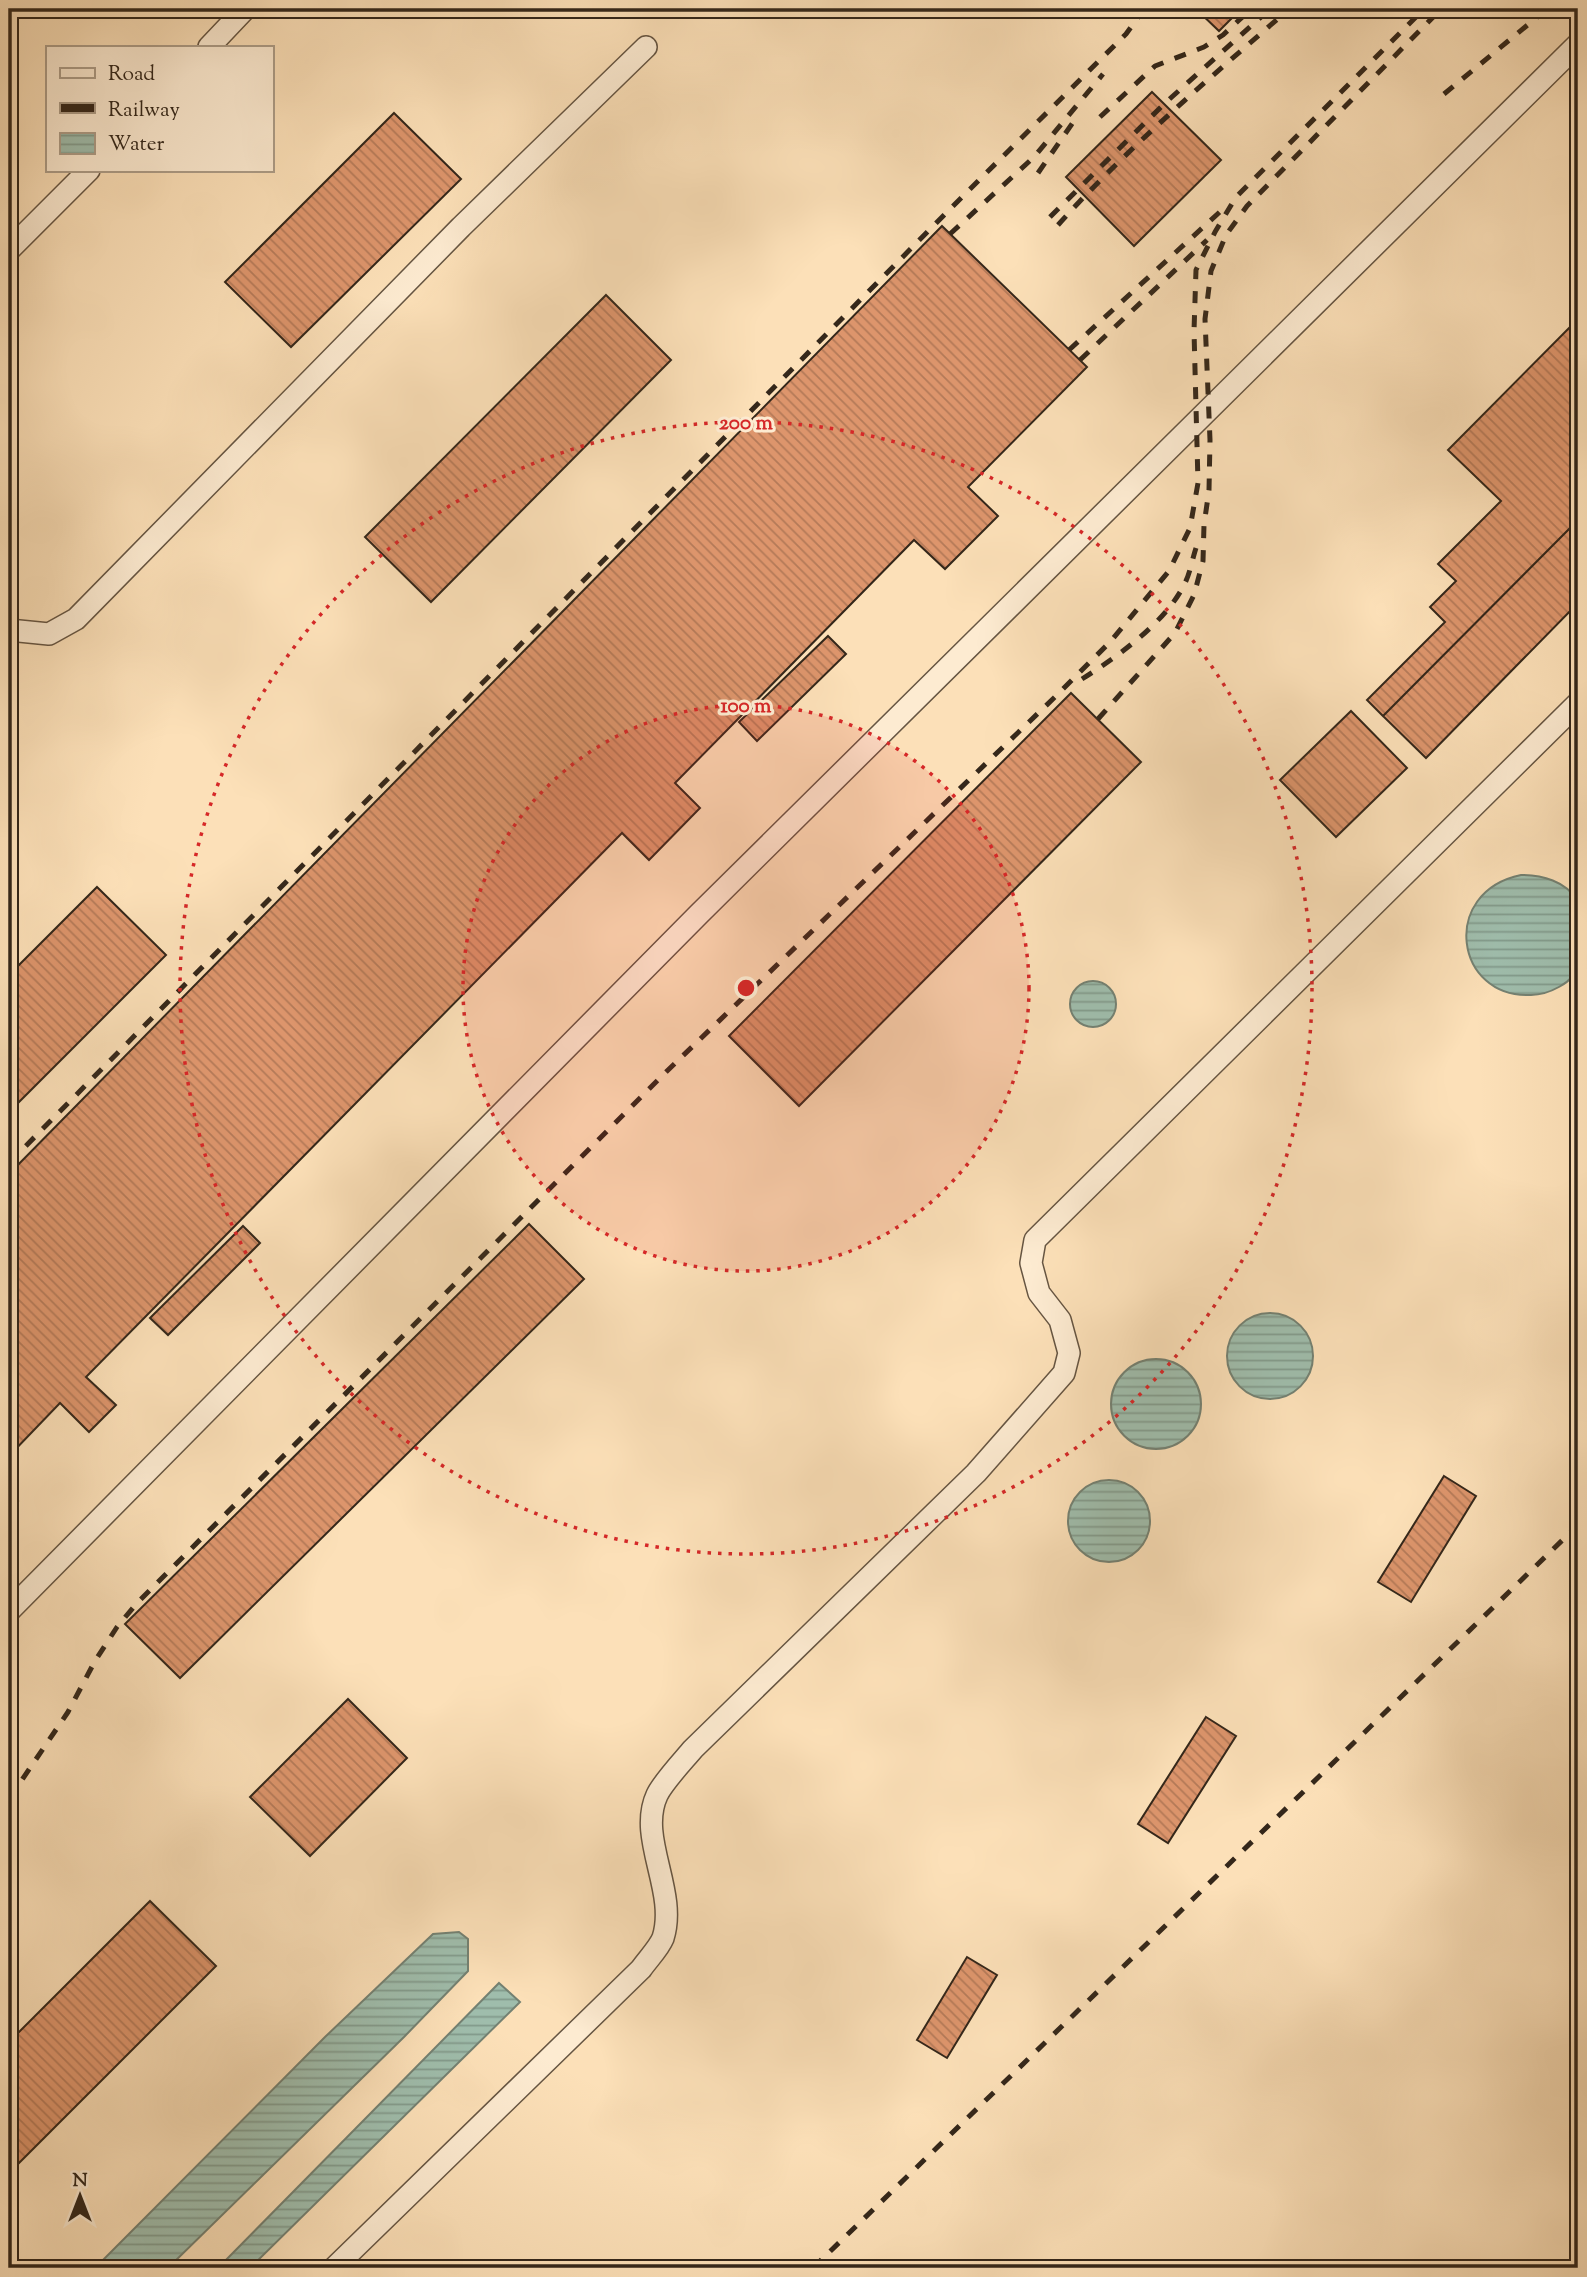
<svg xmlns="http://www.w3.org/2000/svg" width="1587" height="2277" viewBox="0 0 1587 2277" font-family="'Sorts Mill Goudy',serif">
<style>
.water{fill:url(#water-rules);stroke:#748172;stroke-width:2}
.building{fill:url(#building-back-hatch);stroke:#34271a;stroke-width:2}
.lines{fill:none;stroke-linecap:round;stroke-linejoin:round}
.minor-casing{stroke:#665542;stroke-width:24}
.minor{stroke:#fdebd1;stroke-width:21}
.rail{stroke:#34271a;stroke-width:5;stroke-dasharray:12 12;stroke-linecap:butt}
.ring{fill:none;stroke:#d62828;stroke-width:3.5;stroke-dasharray:3.5 7}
.centre{fill:#d62828;stroke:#fdebd1;stroke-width:3.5}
.ring-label{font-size:21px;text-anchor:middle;font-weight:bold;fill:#d62828;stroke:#fdebd1;stroke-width:6;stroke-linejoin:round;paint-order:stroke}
</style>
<defs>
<pattern id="water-rules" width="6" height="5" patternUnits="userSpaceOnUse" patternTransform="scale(1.75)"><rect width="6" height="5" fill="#9fbdac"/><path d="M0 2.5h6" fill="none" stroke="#829a8b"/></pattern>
<pattern id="building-back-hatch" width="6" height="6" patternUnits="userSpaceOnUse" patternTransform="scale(1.75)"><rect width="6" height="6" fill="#dd956c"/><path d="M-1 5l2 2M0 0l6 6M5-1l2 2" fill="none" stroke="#b47a58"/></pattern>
</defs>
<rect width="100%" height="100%" fill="#fce0b8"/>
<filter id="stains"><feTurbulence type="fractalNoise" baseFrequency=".00286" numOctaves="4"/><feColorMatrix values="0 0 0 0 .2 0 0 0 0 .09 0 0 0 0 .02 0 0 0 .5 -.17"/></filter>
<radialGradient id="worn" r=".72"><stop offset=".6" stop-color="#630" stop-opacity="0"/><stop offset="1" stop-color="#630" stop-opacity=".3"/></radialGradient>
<path class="water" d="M1521 875C1541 875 1567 881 1577 901 1581 909 1578 924 1578 933 1578 943 1580 955 1578 965 1575 983 1547 995 1531 995 1455 999 1439 892 1521 875Z
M1070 1004a23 23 0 1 1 46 0a23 23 0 1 1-46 0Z
M1227 1356a43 43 0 1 1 86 0a43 43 0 1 1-86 0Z
M1111 1404a45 45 0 1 1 90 0a45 45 0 1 1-90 0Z
M1068 1521a41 41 0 1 1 82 0a41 41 0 1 1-82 0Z
M459 1932 468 1939V1971L404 2037 168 2268H95L325 2037 433 1934Z
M499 1983 520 2002 250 2268H218Z"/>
<path class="building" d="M1196 9H1241L1219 31Z
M1152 92 1221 160 1134 246 1066 177Z
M394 113 461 179 291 347 225 282Z
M942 226 1087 367 968 487 998 516 945 569 914 540 675 783 700 808 649 860 622 833 86 1377 116 1405 89 1432 60 1403 9 1456V1174Z
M606 295 671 360 431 602 365 537Z
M1578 319V520L1383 716 1367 700 1445 622 1430 607 1456 581 1438 564 1501 501 1448 450Z
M1578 520V603L1426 758 1383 716Z
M828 636 846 654 757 741 739 722Z
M1071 693 1141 762 799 1106 729 1036Z
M1351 711 1407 768 1336 837 1280 780Z
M97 887 166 955 9 1112V975Z
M529 1224 584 1279 180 1678 125 1624Z
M243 1226 260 1243 168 1335 150 1318Z
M1444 1476 1476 1496 1411 1602 1378 1582Z
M9 1492 18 1501 9 1511Z
M348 1699 407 1758 310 1856 250 1797Z
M1206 1717 1236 1736 1168 1843 1138 1824Z
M150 1901 216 1966 9 2173V2042Z
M967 1957 997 1975 947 2058 917 2040Z"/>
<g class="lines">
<defs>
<path id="minor" d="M209 47 245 9
M9 250 89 170
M9 630 49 634 76 619 461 227 646 47
M9 1611 699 914 1578 44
M334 2268 641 1969C648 1959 659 1948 663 1938 678 1891 637 1838 657 1795 663 1782 683 1761 693 1749L976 1473 1064 1373 1069 1353 1060 1320 1039 1293 1031 1263 1035 1240 1578 703"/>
</defs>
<use href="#minor" class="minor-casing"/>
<use href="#minor" class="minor"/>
<path class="rail" d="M1444 94 1547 9
M1100 117 1155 66 1204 47 1223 35 1251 9
M1038 173 1074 121
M1050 217 1164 104 1270 9
M1058 225C1128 147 1210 78 1289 9
M950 234 1034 157 1103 74
M1069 350 1223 209
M1080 360 1207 240
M1082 679C1117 657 1165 623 1184 585 1190 574 1192 560 1196 548
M1098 719 1175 633 1194 595 1203 561 1204 525 1209 490 1210 440 1205 319 1211 271 1226 235 1247 206 1441 9
M9 1163 948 211 1126 34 1144 9
M9 1799 68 1712 95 1661 117 1627 137 1603 666 1072 1057 695 1110 642 1169 571 1190 528 1198 483 1194 331 1196 270 1215 232 1236 197 1424 9
M813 2268 1578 1525"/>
</g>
<circle cx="746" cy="988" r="283" fill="#d62828" fill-opacity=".12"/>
<g class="ring">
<circle cx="746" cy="988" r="283"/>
<circle cx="746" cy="988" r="566"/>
</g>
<circle cx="746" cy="988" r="10" class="centre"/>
<g class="ring-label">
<text x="746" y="429">200 m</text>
<text x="746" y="712">100 m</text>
</g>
<rect width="1587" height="2277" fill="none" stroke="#fce0b8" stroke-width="35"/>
<rect x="10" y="10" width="1566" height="2256" fill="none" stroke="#34271a" stroke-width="3.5"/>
<rect x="18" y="18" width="1552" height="2242" fill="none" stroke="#34271a" stroke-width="2"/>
<rect x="46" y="46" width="228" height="126" fill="#fdebd1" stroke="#ad9d88" stroke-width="2"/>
<rect x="60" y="68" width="35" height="10" fill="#fdebd1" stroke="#ad9d88" stroke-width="2"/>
<text x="108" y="80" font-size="21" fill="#34271a">Road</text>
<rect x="60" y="103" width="35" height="10" fill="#34271a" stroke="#ad9d88" stroke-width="2"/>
<text x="108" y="116" font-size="21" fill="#34271a">Railway</text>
<rect x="60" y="133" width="35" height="21" fill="url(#water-rules)" stroke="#ad9d88" stroke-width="2"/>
<text x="108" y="150" font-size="21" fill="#34271a">Water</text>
<g transform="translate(80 2196)" stroke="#fdebd1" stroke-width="5" paint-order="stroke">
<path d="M0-5L12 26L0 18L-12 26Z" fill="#34271a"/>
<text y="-10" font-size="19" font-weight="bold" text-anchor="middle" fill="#34271a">N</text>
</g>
<rect width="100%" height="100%" filter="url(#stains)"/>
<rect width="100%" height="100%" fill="url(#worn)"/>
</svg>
